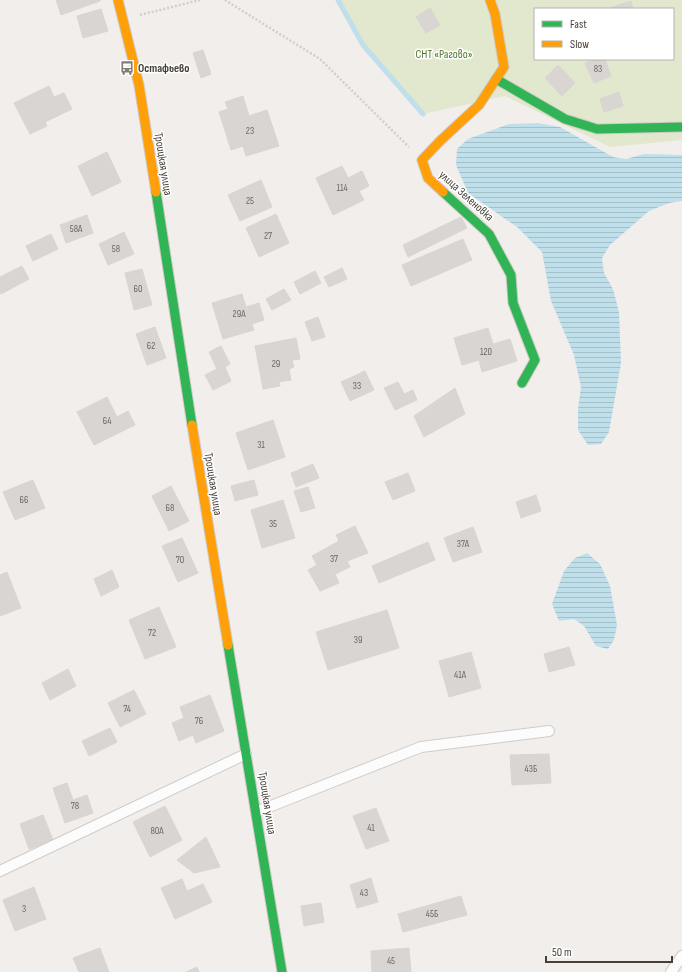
<svg xmlns="http://www.w3.org/2000/svg" width="682" height="972" viewBox="0 0 682 972" font-family="'Sofia Sans Condensed',sans-serif">
<style>
.garden{fill:#e1e8cd;fill-rule:evenodd}
.water{fill:url(#water-rules)}
.lines{fill:none;stroke-linecap:round;stroke-linejoin:round}
.stream{stroke:#bfdfeb;stroke-width:5}
.building{fill:#d9d5d2;stroke:#d9d5d1}
.lane-casing{stroke:#cfccc9;stroke-width:12}
.fast-casing{stroke:#cfcac2;stroke-width:11}
.slow-casing{stroke:#cfcac2;stroke-width:11}
.path{stroke:#d1cecb;stroke-width:2.5;stroke-dasharray:2 2;stroke-linecap:butt}
.lane{stroke:#fdfcfc;stroke-width:10}
.fast{stroke:#30b455;stroke-width:9}
.slow{stroke:#ff9f0a;stroke-width:9}
.labels{text-anchor:middle;dominant-baseline:central;stroke-width:3;stroke-linejoin:round;paint-order:stroke}
.number-label{font-size:10px;fill:#6c6660}
.park-label{font-size:12px;fill:#51742f;stroke:#fff}
.poi-label{font-size:12px;font-weight:bold;fill:#463f38;stroke:#fff;text-anchor:start}
.street-label{font-size:12px;fill:#463f38;stroke:#fff}
</style>
<defs>
<pattern id="water-rules" width="6" height="5" patternUnits="userSpaceOnUse"><rect width="6" height="5" fill="#bfdfeb"/><path d="M0 2.5h6" fill="none" stroke="#a6c0ca"/></pattern>
</defs>
<rect width="100%" height="100%" fill="#f1eeeb"/>
<path class="garden" d="M338 0H682V140L610 147 505 96 423 114 363 45ZM535 9H673V59H535Z"/>
<path class="water" d="M538 123 560 127 613 157 626 159 644 154 682 155V201L669 203 649 211 610 245 602 258 604 273 613 289 619 312 621 363 609 432 601 444 588 445 578 430V409L581 387 574 355 551 301 542 252 517 227 468 193 456 165 457 149 468 139 509 124Z
M587 553 600 564 610 586 617 625 614 640 608 649 596 646 584 626 574 619 559 621 552 604 564 571 575 558Z"/>
<g class="lines">
<path class="stream" d="M338 0 363 45 423 114"/>
</g>
<path class="building" d="M56 0H100V1L61 15Z
M631 1 633 9H607Z
M430 8 440 25 426 33 416 17Z
M101 9 108 31 83 38 77 16Z
M203 50 211 74 201 78 193 53Z
M594 59H605L611 76 594 83 585 63Z
M558 65 575 83 562 96 545 78Z
M49 86 54 97 64 93 72 109 45 122 47 126 30 134 14 103Z
M619 92 623 106 604 112 600 99Z
M243 96 249 116 267 110 279 146 246 156 243 146 231 150 219 112 228 109 225 102Z
M107 152 121 182 92 196 78 166Z
M342 166 348 178 362 171 369 186 359 191 364 200 333 215 316 178Z
M261 180 272 207 240 221 228 195Z
M276 214 289 243 259 257 246 228Z
M87 215 93 233 66 243 60 225Z
M461 217 467 228 408 257 403 245Z
M124 232 134 254 108 265 99 244Z
M51 234 58 249 33 261 26 246Z
M463 239 472 260 411 286 402 265Z
M22 266 29 279 1 294 0 291V277Z
M342 268 347 279 329 287 324 277Z
M142 269 152 305 134 310 125 273Z
M315 271 321 283 300 294 294 282Z
M284 289 291 300 272 310 266 299Z
M242 294 246 307 259 303 264 320 252 324 254 330 223 339 212 303Z
M318 317 325 337 312 341 305 322Z
M155 327 166 358 147 365 136 334Z
M488 328 493 344 510 339 517 361 482 372 479 360 462 365 454 338Z
M296 338 300 359 292 360 294 367 289 369 291 380 279 382 280 386 263 389 255 346Z
M221 346 230 364 225 367 231 381 213 390 205 375 217 369 209 352Z
M365 371 374 390 350 401 341 382Z
M398 382 404 394 413 390 417 400 395 410 384 388Z
M455 388 465 414 424 437 414 416Z
M107 397 117 417 128 411 135 425 94 445 77 412Z
M273 420 285 457 248 470 236 433Z
M313 464 319 478 296 487 291 473Z
M408 473 415 491 393 500 385 482Z
M33 480 45 508 15 520 3 492Z
M254 480 258 495 235 501 231 486Z
M171 486 189 521 169 531 152 496Z
M308 487 315 508 301 512 294 491Z
M536 495 541 511 521 518 516 502Z
M283 500 295 538 262 548 251 510Z
M355 526 368 553 347 561 350 567 335 574 339 583 320 591 308 570 317 565 312 556 339 541 336 535Z
M473 527 482 552 453 562 444 538Z
M182 538 198 573 178 582 162 546Z
M428 542 435 560 379 583 372 566Z
M112 570 119 587 101 596 94 579Z
M7 572 21 608 0 616V575Z
M159 607 176 647 145 659 129 620Z
M387 610 399 648 328 670 316 632Z
M569 647 575 665 549 672 544 654Z
M471 652 481 688 449 697 439 661Z
M68 669 76 686 50 700 42 683Z
M134 690 146 714 120 727 108 703Z
M210 695 224 731 196 743 193 735 179 741 172 723 184 718 180 707Z
M110 728 117 742 89 756 82 741Z
M549 754 551 783 512 785 510 755Z
M67 783 73 800 87 795 93 813 65 823 53 788Z
M165 806 182 840 150 857 133 822Z
M376 808 389 841 366 849 353 816Z
M43 815 53 840 29 849 20 824Z
M206 837 220 867 194 873 177 860Z
M371 878 378 902 357 908 350 885Z
M182 879 187 891 203 884 212 902 175 919 161 888Z
M34 887 46 919 15 931 3 900Z
M461 896 467 915 403 932 398 914Z
M321 903 324 922 304 926 301 906Z
M100 948 109 972H79L73 958Z
M409 948 411 972H372L371 951Z
M197 967 199 972H186Z"/>
<g class="lines">
<defs>
<path id="lane" d="M256 812 421 747 549 731
M0 871 246 754
M671 972 682 956"/>
<path id="fast" d="M496 79 565 119 597 129 682 127
M156 192 192 425
M443 192 489 234 511 275 513 303 535 360 522 383
M228 645 282 972"/>
<path id="slow" d="M118 0 139 85 156 192
M443 192 428 178 422 160 440 141 479 105 504 67 495 14 490 0
M192 425 228 645"/>
</defs>
<use href="#lane" class="lane-casing"/>
<use href="#fast" class="fast-casing"/>
<use href="#slow" class="slow-casing"/>
<path class="path" d="M225 0 320 59 409 147
M140 15 200 0"/>
<use href="#lane" class="lane"/>
<use href="#fast" class="fast"/>
<use href="#slow" class="slow"/>
</g>
<defs>
<symbol id="bus-bare" viewBox="-9 -9 18 18"><path d="M-5-6H5V4H4V6H2V4H-2V6H-4V4H-5ZM-3.5-4V0h7V-4ZM-3.5 1.2v1.5H-2V1.2ZM2 1.2v1.5H3.5V1.2Z" fill="#827c77" stroke="#fff" stroke-width="2.5" paint-order="stroke"/></symbol>
</defs>
<g fill-rule="evenodd">
<use href="#bus-bare" x="117" y="58" width="20" height="20"/>
</g>
<g class="labels">
<g class="number-label">
<text x="598" y="69">83</text>
<text x="250" y="131">23</text>
<text x="342" y="188">114</text>
<text x="250" y="201">25</text>
<text x="76" y="229">58А</text>
<text x="268" y="236">27</text>
<text x="116" y="249">58</text>
<text x="138" y="289">60</text>
<text x="239" y="314">29А</text>
<text x="151" y="346">62</text>
<text x="486" y="352">120</text>
<text x="276" y="364">29</text>
<text x="357" y="386">33</text>
<text x="107" y="421">64</text>
<text x="261" y="445">31</text>
<text x="24" y="500">66</text>
<text x="170" y="508">68</text>
<text x="273" y="524">35</text>
<text x="463" y="544">37А</text>
<text x="334" y="559">37</text>
<text x="180" y="560">70</text>
<text x="152" y="633">72</text>
<text x="358" y="640">39</text>
<text x="460" y="675">41А</text>
<text x="127" y="709">74</text>
<text x="199" y="721">76</text>
<text x="531" y="769">43Б</text>
<text x="75" y="806">78</text>
<text x="371" y="828">41</text>
<text x="157" y="831">80А</text>
<text x="364" y="893">43</text>
<text x="24" y="909">3</text>
<text x="432" y="914">45Б</text>
<text x="391" y="961">45</text>
</g>
<g class="park-label">
<text x="444" y="54">СНТ «Рагово»</text>
</g>
<g class="poi-label">
<text x="138" y="68">Остафьево</text>
</g>
<g class="street-label">
<text transform="translate(163 164) rotate(81)">Троицкая улица</text>
<text transform="translate(466 196) rotate(42)">улица Зеленовка</text>
<text transform="translate(213 484) rotate(81)">Троицкая улица</text>
<text transform="translate(267 803) rotate(81)">Троицкая улица</text>
</g>
</g>
<rect x="534" y="8" width="140" height="52" fill="#ffffff" stroke="#b5b2af"/>
<rect x="542" y="21" width="20" height="6" fill="#30b455" stroke="#b5b2af"/>
<text x="570" y="28" font-size="12" fill="#463f38">Fast</text>
<rect x="542" y="41" width="20" height="6" fill="#ff9f0a" stroke="#b5b2af"/>
<text x="570" y="48" font-size="12" fill="#463f38">Slow</text>
<path d="M546 956v6h126v-6" fill="none" stroke="#463f38" stroke-width="2"/>
<text x="552" y="956" font-size="12" fill="#463f38" stroke="#ffffff" stroke-width="3" paint-order="stroke">50 m</text>
</svg>
